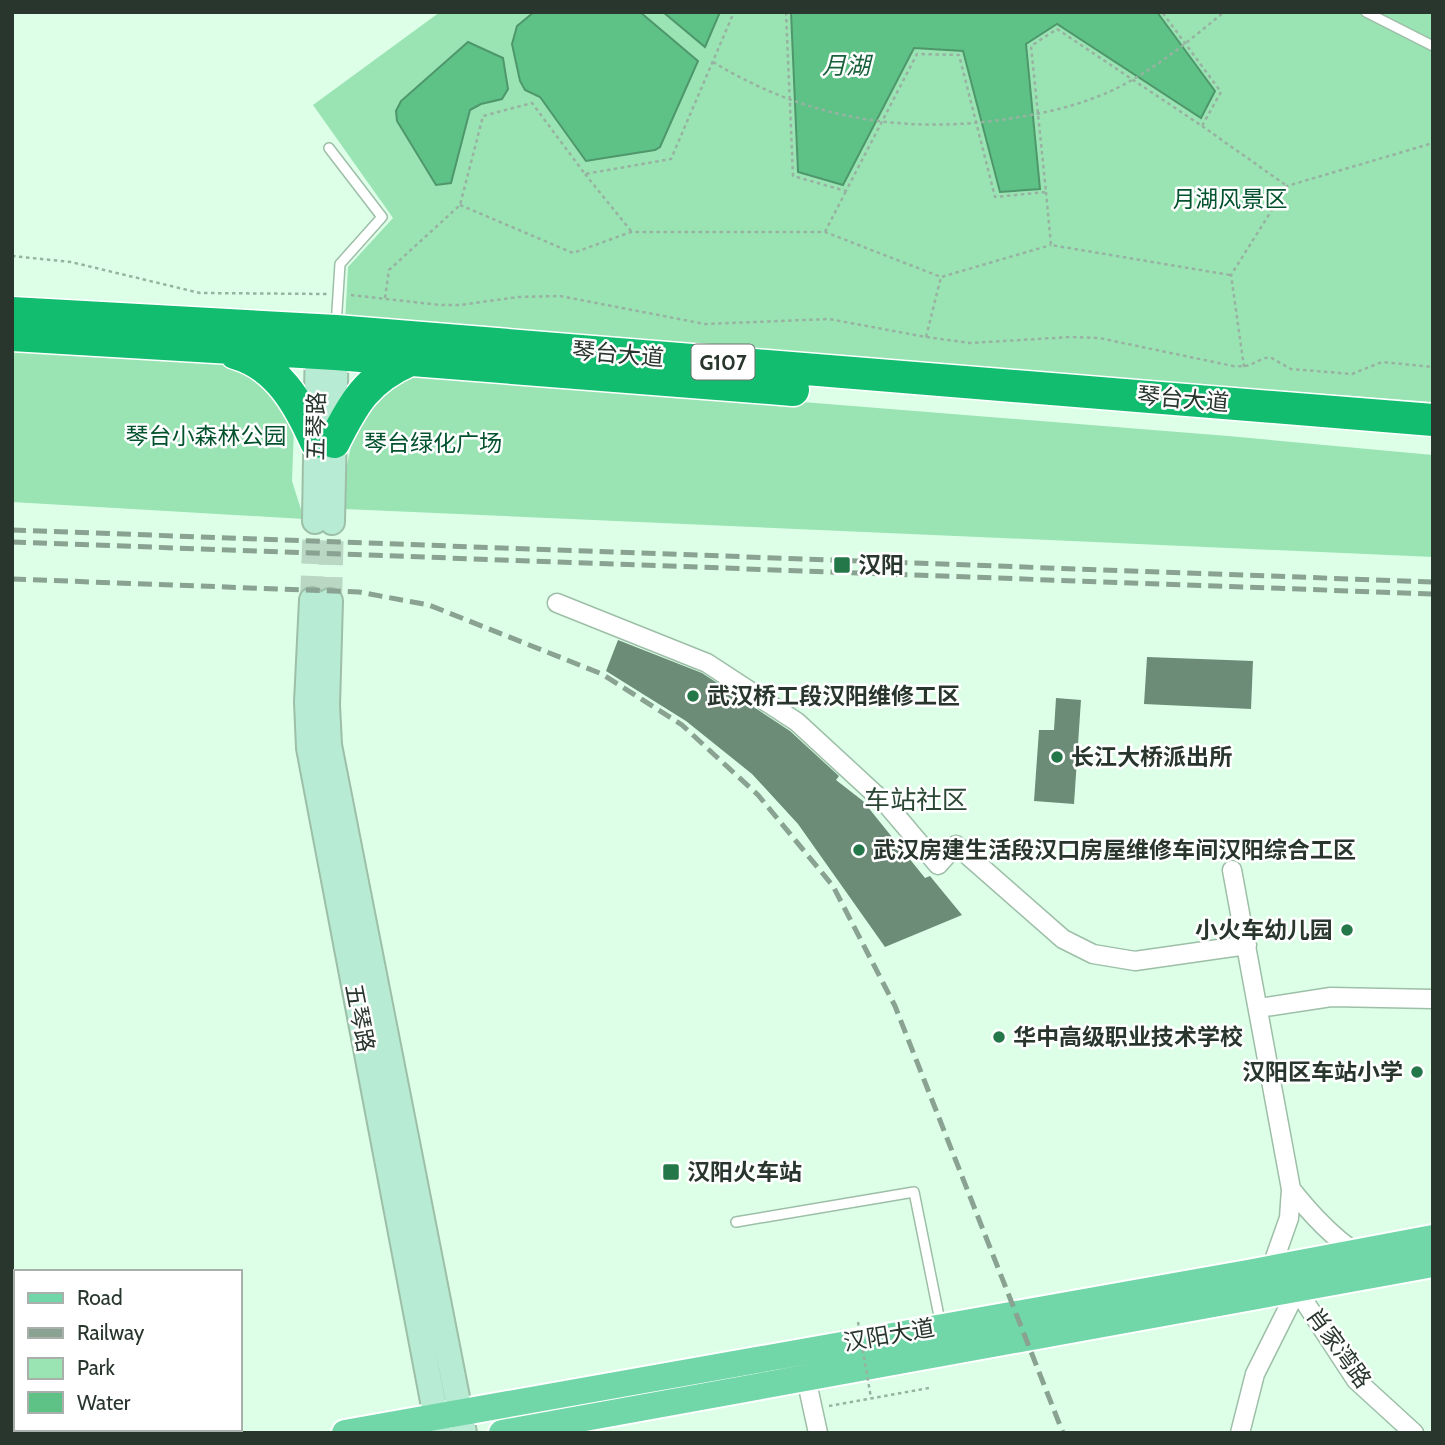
<svg xmlns="http://www.w3.org/2000/svg" width="1445" height="1445" viewBox="0 0 1445 1445" font-family="Cabin,'Noto Sans SC',sans-serif">
<style>
.green{fill:#9ae4b4}
.water{fill:#5ec186;stroke:#4e976b;stroke-width:2}
.building{fill:#6d8c77}
.lines{fill:none;stroke-linecap:round;stroke-linejoin:round}
.secondary-tunnel{stroke:#b9d7c3;stroke-width:24;stroke-dasharray:24 12;stroke-linecap:butt}
.lane-casing{stroke:#9dbea7;stroke-width:12}
.street-casing{stroke:#9dbea7;stroke-width:21}
.secondary-casing{stroke:#9dbea7;stroke-width:28}
.primary-casing{stroke:#fff;stroke-width:30}
.highway-casing{stroke:#fff;stroke-width:35}
.path{stroke:#98b2a1;stroke-width:2.5;stroke-dasharray:3.5 3.5;stroke-linecap:butt}
.lane{stroke:#fff;stroke-width:9}
.street{stroke:#fff;stroke-width:18}
.secondary{stroke:#b8ebd4;stroke-width:24}
.primary{stroke:#71d7a9;stroke-width:26}
.highway{stroke:#12bd6f;stroke-width:32}
.rail{stroke:#89a291;stroke-width:5;stroke-dasharray:14 7;stroke-linecap:butt}
.path-bridge{stroke:#98b2a1;stroke-width:2.5;stroke-dasharray:3.5 3.5;stroke-linecap:butt}
.poi-dot{fill:#237749;stroke:#fff;stroke-width:2.5}
.labels{text-anchor:middle;dominant-baseline:central;stroke-width:5;stroke-linejoin:round;paint-order:stroke}
.shield{fill:#fff;stroke:#69726c;stroke-width:2}
.shield-label{font-size:21px;font-weight:bold;fill:#29362d}
.park-label{font-size:23px;fill:#02532d;stroke:#fff}
.street-label{font-size:23px;fill:#29362d;stroke:#fff}
.poi-label{font-size:23px;font-weight:bold;fill:#29362d;stroke:#fff;text-anchor:start}
.water-label{font-size:24px;font-style:italic;fill:#1a623b;stroke:#fff}
.quarter-label{font-size:26px;fill:#2a4734;stroke:#fff}
</style>
<rect width="100%" height="100%" fill="#ddffe8"/>
<path class="green" d="M440 12H1433V402L345 322 348 267 393 218 313 105Z
M12 348 229 359 266 377 294 428 292 481 304 519 12 502Z
M425 372 1228 436 1433 455V557L344 509 347 465 354 431 377 389Z"/>
<path class="water" d="M534 12H640L698 61 660 147 655 150 586 161 540 97 525 90 520 81 512 44 517 26Z
M663 12H720L705 47Z
M791 12H1157L1215 91 1201 118 1057 24 1026 44 1040 189 1000 192 963 51 914 48 843 185 798 172Z
M468 42 503 58 508 89 502 99 481 104 470 110 451 183 436 185 397 121 396 111 401 101Z"/>
<path class="building" d="M618 640 702 673 790 731 839 776 836 780 863 801 925 878 930 876 962 915 885 947 798 824 752 774 686 721 606 671Z
M1147 657 1253 661 1251 709 1144 704Z
M1056 698 1081 700 1074 804 1034 801 1039 730H1054Z"/>
<g class="lines">
<path class="secondary-tunnel" d="M312 600 315 521
M330 601 332 522"/>
<defs>
<path id="lane" d="M1366 12 1433 46
M329 148 382 217 340 264 336 326
M736 1222 914 1192 941 1326"/>
<path id="street" d="M557 603 707 663 797 722 888 806 938 865 956 845 1063 939 1093 954 1135 961 1247 945
M1232 870 1291 1189 1289 1218 1271 1269
M1259 1008 1331 997 1433 999
M1291 1189C1310 1213 1330 1235 1355 1252
M806 1378 818 1433
M1240 1433 1255 1374 1297 1290 1356 1380 1414 1433"/>
<path id="secondary" d="M315 521 318 335
M332 522 336 337
M312 600 307 702 309 748 439 1433
M330 601 327 705 329 745 464 1433"/>
<path id="primary" d="M345 1433 1248 1273 1433 1238
M502 1433 1433 1264"/>
<path id="highway" d="M12 313 336 331 1433 420
M12 335 335 354 793 390
M235 353C278 365 299 404 316 442
M334 442C354 402 367 379 410 360"/>
</defs>
<use href="#lane" class="lane-casing"/>
<use href="#street" class="street-casing"/>
<use href="#secondary" class="secondary-casing"/>
<use href="#primary" class="primary-casing"/>
<use href="#highway" class="highway-casing"/>
<path class="path" d="M786 12 793 176 846 191 917 54 959 55 995 197 1046 192 1031 46 1057 29 1202 126 1221 92 1162 12
M713 62C808 120 910 136 1019 117 1051 112 1082 104 1111 91 1153 71 1189 41 1224 12
M1202 126 1287 186
M585 174 631 231
M1046 192 1051 245 1230 275
M460 205 573 253 631 232H825L941 277 1051 245
M825 232 846 191
M12 256 71 262 200 293 327 294
M351 295 440 305H460L518 297 560 296 705 324 829 319 926 337 970 343 1071 337 1099 338 1233 366C1255 368 1253 360 1270 357L1291 369 1352 374 1382 362 1433 367
M385 298 389 270 460 205 483 116 532 103 585 174 671 159 734 12
M926 337 941 277
M1244 367 1231 275 1287 186 1433 143
M829 1406 929 1388"/>
<use href="#lane" class="lane"/>
<use href="#street" class="street"/>
<use href="#secondary" class="secondary"/>
<use href="#primary" class="primary"/>
<use href="#highway" class="highway"/>
<path class="rail" d="M12 530 1433 582
M12 542 1433 594
M12 579 359 592 429 605 602 674 682 725 758 795 833 886 895 1006 1063 1433"/>
<path class="path-bridge" d="M858 1322 871 1398"/>
</g>
<g class="poi-dot">
<rect x="833" y="556" width="18" height="18" rx="3.5"/>
<circle cx="693" cy="696" r="7"/>
<circle cx="1057" cy="757" r="7"/>
<circle cx="859" cy="850" r="7"/>
<circle cx="1347" cy="930" r="7"/>
<circle cx="999" cy="1037" r="7"/>
<circle cx="1417" cy="1072" r="7"/>
<rect x="662" y="1163" width="18" height="18" rx="3.5"/>
</g>
<g class="labels">
<rect class="shield" x="691.5" y="344.5" width="63" height="35" rx="5"/>
<g class="shield-label">
<text x="723" y="362">G107</text>
</g>
<g class="park-label">
<text x="1230" y="199">月湖风景区</text>
<text x="206" y="436">琴台小森林公园</text>
<text x="433" y="443">琴台绿化广场</text>
</g>
<g class="street-label">
<text transform="translate(618 354) rotate(5)">琴台大道</text>
<text transform="translate(1183 399) rotate(5)">琴台大道</text>
<text transform="translate(316 426) rotate(-89)">五琴路</text>
<text transform="translate(360 1018) rotate(79)">五琴路</text>
<text transform="translate(889 1335) rotate(-10)">汉阳大道</text>
<text transform="translate(1339 1348) rotate(54)">肖家湾路</text>
</g>
<g class="poi-label">
<text x="858" y="565">汉阳</text>
<text x="707" y="696">武汉桥工段汉阳维修工区</text>
<text x="1071" y="757">长江大桥派出所</text>
<text x="873" y="850">武汉房建生活段汉口房屋维修车间汉阳综合工区</text>
<text x="1333" y="930" text-anchor="end">小火车幼儿园</text>
<text x="1013" y="1037">华中高级职业技术学校</text>
<text x="1403" y="1072" text-anchor="end">汉阳区车站小学</text>
<text x="687" y="1172">汉阳火车站</text>
</g>
<g class="water-label">
<text x="846" y="65">月湖</text>
</g>
<g class="quarter-label">
<text x="916" y="800">车站社区</text>
</g>
</g>
<rect width="1445" height="1445" fill="none" stroke="#29362d" stroke-width="28"/>
<rect x="14" y="1270" width="228" height="161" fill="#ffffff" stroke="#a9afab" stroke-width="2"/>
<rect x="28" y="1293" width="35" height="10" fill="#71d7a9" stroke="#a9afab" stroke-width="2"/>
<text x="77" y="1305" font-size="21" fill="#29362d">Road</text>
<rect x="28" y="1328" width="35" height="10" fill="#89a291" stroke="#a9afab" stroke-width="2"/>
<text x="77" y="1340" font-size="21" fill="#29362d">Railway</text>
<rect x="28" y="1358" width="35" height="21" fill="#9ae4b4" stroke="#a9afab" stroke-width="2"/>
<text x="77" y="1375" font-size="21" fill="#29362d">Park</text>
<rect x="28" y="1392" width="35" height="21" fill="#5ec186" stroke="#a9afab" stroke-width="2"/>
<text x="77" y="1410" font-size="21" fill="#29362d">Water</text>
</svg>
